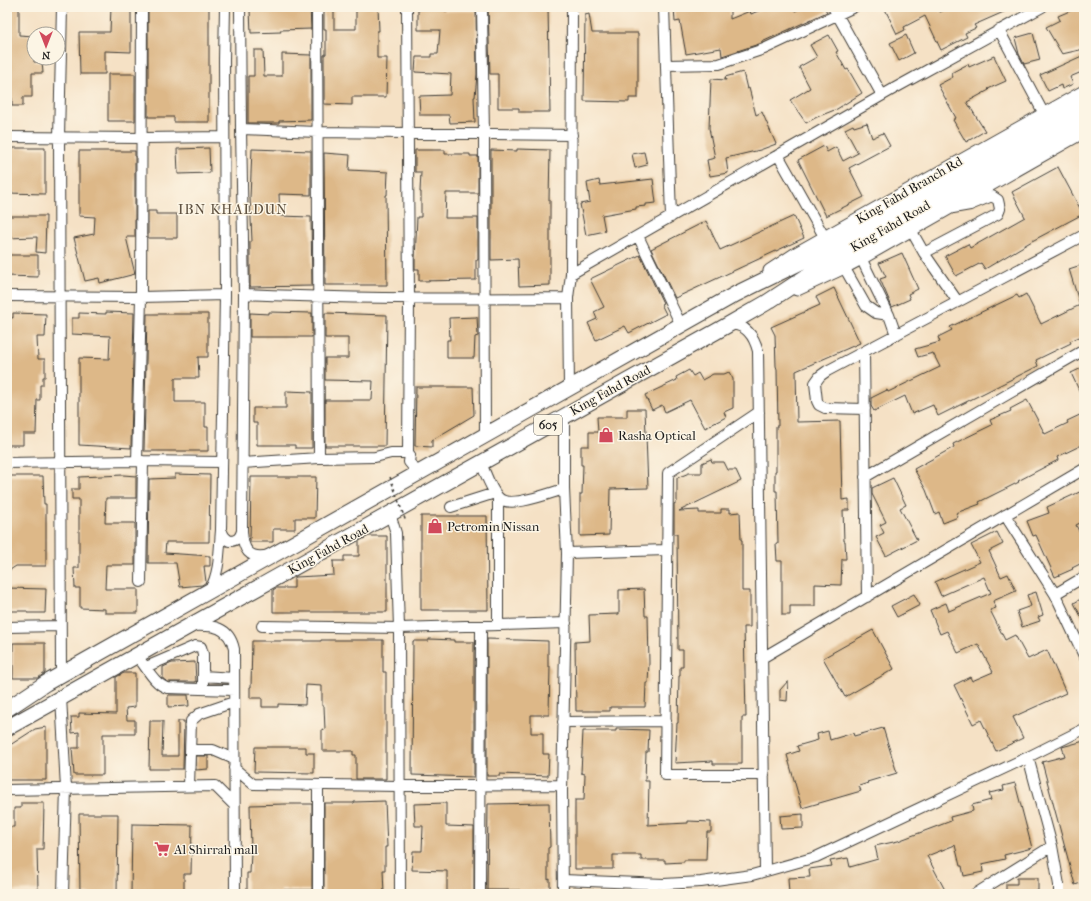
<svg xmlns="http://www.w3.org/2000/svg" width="1091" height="901" viewBox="0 0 1091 901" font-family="'IM FELL French Canon',serif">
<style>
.building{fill:#ddb888}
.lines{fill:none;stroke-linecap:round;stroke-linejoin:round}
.minor-casing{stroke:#3d3a35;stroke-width:12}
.major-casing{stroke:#3d3a35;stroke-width:15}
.highway-casing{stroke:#3d3a35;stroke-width:17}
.minor{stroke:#fff;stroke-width:10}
.major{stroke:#fff;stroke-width:13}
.highway{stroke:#fff;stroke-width:15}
.path-bridge{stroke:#3d3a35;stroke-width:1.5;stroke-dasharray:3 3;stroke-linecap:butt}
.labels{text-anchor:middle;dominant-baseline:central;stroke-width:3;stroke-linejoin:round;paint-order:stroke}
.shield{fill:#fcf5e5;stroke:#5f5d58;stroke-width:1}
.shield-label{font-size:12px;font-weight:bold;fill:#1c1c1c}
.street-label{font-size:13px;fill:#1c1c1c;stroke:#fcf5e5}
.poi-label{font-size:13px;fill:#1c1c1c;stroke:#fcf5e5;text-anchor:start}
.neighbourhood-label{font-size:14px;letter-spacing:1px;fill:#605342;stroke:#fcf5e5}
</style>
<rect width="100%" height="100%" fill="#fcf5e5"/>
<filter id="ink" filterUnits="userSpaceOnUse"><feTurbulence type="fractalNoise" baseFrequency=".025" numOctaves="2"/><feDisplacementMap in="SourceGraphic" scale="8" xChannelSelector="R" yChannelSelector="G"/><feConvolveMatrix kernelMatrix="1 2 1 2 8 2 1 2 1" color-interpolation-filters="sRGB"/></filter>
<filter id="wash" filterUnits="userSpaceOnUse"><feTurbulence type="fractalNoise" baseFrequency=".012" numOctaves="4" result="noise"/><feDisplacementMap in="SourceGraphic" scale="16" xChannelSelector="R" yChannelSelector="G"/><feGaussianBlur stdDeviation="0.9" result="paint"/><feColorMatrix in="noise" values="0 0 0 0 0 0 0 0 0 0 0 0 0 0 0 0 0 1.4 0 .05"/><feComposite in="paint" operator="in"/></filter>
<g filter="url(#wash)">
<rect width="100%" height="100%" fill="#f5e1c5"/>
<g id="blocks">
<path class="building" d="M7 7H19V35L34 36V62H42L43 73H32V97H23V106H12V98H7Z
M111 7H131V52L105 51V74H80L79 32H110Z
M148 7H209V122H174V117H148Z
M286 7H310L311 29 280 30 281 32 251 33 250 10 286 9Z
M324 7H334V29H356V7H378L379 31H377V58H387L386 97H352V105L324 104V55L326 54V29H324Z
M420 7H445V11H476L477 74 475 97H474L475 122 450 123 449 115H420L419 96 450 95 451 74 415 72 416 57H431V54H438L440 30H418V10H420Z
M488 7 548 8 550 112H519V108H498V74H490Z
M674 7H730V19L750 11 751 14 768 7H793L795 11 804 7H824L827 12 762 42V43L722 56 721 48 686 54 680 21 675 22Z
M884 7H938L940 12 951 7H1015L974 25 976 28 965 33 967 37 941 50 925 16 904 27 905 30 897 34Z
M1079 7H1084V49L1062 54 1046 27 1060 20 1058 16Z
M589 14 592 33H638V98H629V102L584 101 585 15Z
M1033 33 1040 60 1024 64 1019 54 1015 38Z
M829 35 838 51 836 52 846 70 848 69 862 93 837 109 817 117 806 123 790 100 810 88 799 67 817 57 810 45Z
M906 35 914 53 899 61 890 43Z
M254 50H263L264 76H282V54L311 55V120L279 121V123H248V76H254Z
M1084 55V71L1070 77 1073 84 1062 89 1061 85 1048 91 1040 75Z
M994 56 1006 81 988 89 989 90 967 102 985 131 966 142 953 120 956 118 938 85 953 77 951 73 968 64 969 67Z
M743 72 747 89 749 88 756 115 762 112 776 144 760 150 726 158 728 173 710 176 707 160 715 158 709 128 711 79 726 80 725 77Z
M108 74H135V121H108Z
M867 123 872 138 883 133 890 146 849 168 864 197 826 216 798 160 824 146 827 152 836 147 843 161 858 153 845 129 853 125 854 127Z
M13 148H45V194L7 193V149H13Z
M209 148 210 173 178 174 177 149Z
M252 149 311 151V195L279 194 280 216 311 217 312 286 250 287V241H252L250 198Z
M517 149 550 150 549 200H550V285L519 286 518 259 491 260V150L517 151Z
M415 150H445V154H470V156H478V193H446L445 218H478V260H476V280L419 281V269H415V260L417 217H421V192H420L421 172H415Z
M79 151H135V237H126L135 274 100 283 99 278 85 281 74 238 94 234 95 217 79 216Z
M644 152 647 165 635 168 632 154Z
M324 153 350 155 349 170 388 172 387 195H386L387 285H325Z
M1058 167 1083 214 1032 241 985 269 981 263 956 276 945 256 968 244 970 248 1025 217 1012 192Z
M653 179 656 203 646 204V206L636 207V209L602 215 605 231 586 235 580 204 590 202 587 183 599 180 600 185Z
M148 211H156V214H177V238H148Z
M7 216H46L45 253 36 252 37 237 7 238Z
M794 216 804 238 675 298 651 249 706 221 720 250Z
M902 253 918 289 908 294 910 299 892 307 880 279 886 277 879 263Z
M7 255H38V277L7 276Z
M640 255 663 303 661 304 666 314 629 333 625 326 596 340 588 323 597 319 594 312 604 307 590 279Z
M1081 265 1084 276V335L1070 341 1071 343 1036 360 1038 366 938 416 933 405 912 414 905 396 874 411 871 406V398L887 390 888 392 940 367 933 353 918 357 915 349 940 342 938 337 952 330 950 327 1017 295 1019 298 1026 294 1041 324 1080 305 1069 269Z
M834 288 860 343 796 371 797 422 840 421 842 500 849 499V510H843L844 541H845L846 559H842L841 585 815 584V606H790V615H782V561H777L776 544H778L777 491H775V471H776V426H778L777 369 776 366 775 335 771 327 820 305 816 297Z
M106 312 134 313 131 448 79 445V358L109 359 110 336 72 334V318H79V313L106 314Z
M269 312 312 313V337H250V313L269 314Z
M13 313 46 314 45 337H37L38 359H45V377H43V385H40V400H37L36 434H23V445H7V317L13 318Z
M325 313 387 315 385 446H325V400H372L373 381 325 380V358H348V338H325Z
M147 314H208V357H198L199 378H175V402H205V427H208V451H144Z
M477 317 478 336 475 337 474 358H447V340H450L449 318Z
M1084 367V401L1071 373Z
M689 370 693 376 698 373 702 380 713 374H724L729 372 733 379V408L724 412 726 417 705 428 690 400 665 412 662 405 652 410 645 395 677 380 676 377Z
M416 387H473L474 415 432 440V447L415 446Z
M286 391 312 392V448H295V445H257V423H253V408H286Z
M1027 400 1045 434 1068 423 1067 421 1084 413V444L1057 457 1058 460 1018 481 1019 482 979 502 980 504 956 513 958 517 943 523 939 512 935 514 926 490 914 469 954 447 953 444 992 425 990 420 1011 411 1010 409Z
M627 409H645L648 488 610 489 609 535 580 536V494H582L583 465H581V446H589V432H598L597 417H627Z
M711 459 712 462H724L728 470H736L741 481 679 511 699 510V513H721V509H730V513L740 512 741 540H742V591H750V627H744L746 717H742V764H713V761L675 763 677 723H678L679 676H680V667H683V650H678L677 534H674V504L677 502V478L689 473H702V463Z
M175 474 210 475 209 542H166L165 553 210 556V566H204L206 582 202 585 180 587 176 563H148L149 479 175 478Z
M123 475 136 476V498H106L105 523H135V565H106L105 589H138V613H105V609L80 608V588H75L74 568H79V499H72V489H79V477Z
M7 476H43L44 504H46V566H16L7 572Z
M251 477H316L315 518H295V529H273V542H250Z
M893 478 906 505 900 508 917 540 886 556 876 537 884 533 880 525 886 522 872 494V488Z
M1084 490V521L1076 525 1084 542V562L1072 568 1073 569 1055 577 1036 535 1033 536 1027 521 1049 513 1047 507Z
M421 516H487L488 610H421Z
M997 532 1003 544 989 551 1001 577 1008 574 1016 591 993 601 996 608 990 610 1005 640 1015 635 1028 659 1047 650 1066 693 1013 717 1023 738 996 751 981 720 973 724 954 685 970 677 972 681 993 672 978 644 958 653 947 631 940 634 930 610 946 603 949 611 991 593 984 577 941 596 935 582 980 562 971 545Z
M369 536H387V612H273V590L276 588H294V578L296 577 334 575 333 561H344V556H359V541Z
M7 588 46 589 45 613H27V611H7Z
M644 589 645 616H648L649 663 648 683H646L645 707H610V711H576L575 642 590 641 589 615 619 614V590Z
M1036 592 1043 615 1038 617 1040 621 1022 627 1017 611 1031 606 1027 595Z
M914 594 920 605 897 617 891 606Z
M1084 597V622L1074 603Z
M873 630 894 669 845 697 823 658Z
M429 639 454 640V642H474V777L412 775 413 641H429Z
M487 639 548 641V666H550L549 715H531V733H543V754H549L548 776 500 774V776H487Z
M321 640H383V672H386V779H356V755H353V751H322V729L325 730 324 706H322V686L306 685 305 705 278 704V707H262V698H250V687H251L252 641H321Z
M13 643H45V673L38 678H13Z
M195 662 196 682H168L163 679V667L172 663Z
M124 673H135V707L126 708 127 720H135V734H103V775H74L72 748H79V732L72 733 71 717H79V713L116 714V677Z
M788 681 787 701 780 700V690Z
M168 695H188L189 706 168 707Z
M150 721H163L162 756H178V721H184L183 769H149Z
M46 727V780H7V747L35 729Z
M883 728 897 773 867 782 868 783 859 786 861 791 802 808 787 755 799 751 797 746 818 740 817 734 828 731 830 740 853 733 854 736Z
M616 729 649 730 648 752H646L645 781H649L648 825 688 823V821L711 822V832H707L706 860H684V862L665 863V860H641V855H613V869H575V800H584L585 774 581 773 583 731H616Z
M1084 741V882L1075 885 1042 762 1065 756 1062 747Z
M255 747H306V753H314V773L254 772Z
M196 756H208V769L196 770Z
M1015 783 1032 848 1004 855 1005 859 982 864 983 872 964 876 962 866H960L955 845 927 856 945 890 938 894H789L788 878 810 877 809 869 832 866 830 861 848 858 850 867 878 859 875 846 898 841 951 821 950 817 973 811 972 805 991 800 989 793 1004 790 1003 786Z
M385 801 387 847H385V870H383L384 894H326V892H324V803H354V802Z
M21 803H44L43 849H37L38 890 7 891V827H14V808H21Z
M446 803V826L474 827V894H447V871L412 870 413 851H422L423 826H415L414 804Z
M549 803 550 847 548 848V880L550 879V890L520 891V890H487L488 804Z
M285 804H312V890H281V893H247V873H250L251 852 250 805Z
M79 814H118L117 894H80Z
M803 814V828L781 829 780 816Z
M132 824 192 825 191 874H184V894H131Z
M1017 878H1038V891H1034V894H1006V884H1017Z"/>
</g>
</g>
<g filter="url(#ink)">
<use href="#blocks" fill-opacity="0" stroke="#3d3a35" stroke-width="1"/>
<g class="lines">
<defs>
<path id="minor" d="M240 7 241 129 244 294 242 531C243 549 248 560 269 555
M317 7 319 458
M407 7 409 299 408 453 410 455 409 462 418 473
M482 7 484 134 485 436
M664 7 671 217
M833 7 882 95
M999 30 1044 114
M666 65 719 64 764 49 854 7
M241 129 317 132 572 135
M7 137 143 138 224 137
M778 155 825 238
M911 230 924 253 958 302
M638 236 681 325
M924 253 998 214 1000 209 998 200 992 196 970 205 953 208
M861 258 889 315 896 335
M844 267 866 306 876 313 889 315
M571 274 895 88 1042 7
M244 294C352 299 460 299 568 298
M7 296 141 297 225 295
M729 325C745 323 754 336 758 351L765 871
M864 352 867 597
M569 388 568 298 571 274 572 7
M865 409 825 408 819 405 817 401 815 383 820 376 827 371 1084 235
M759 412 668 473 665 775H764
M137 461 141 297 142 7
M7 463 137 461 222 462
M243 463 319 458 375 457 391 453H408
M481 463C486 474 490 488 498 497 508 510 550 493 564 489
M865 477 1084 350
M451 507 495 493
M390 514 396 533 399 628 400 894
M1005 515 1055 594 1084 656
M221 530 224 536 229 541C237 541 240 538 242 531
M567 553 667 550
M141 582 143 461
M210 590C220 571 219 552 221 530L225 295 224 60 225 7
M1055 594 1084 577
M498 625V498
M192 626C213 625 229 626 234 649L235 894
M262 626 399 628 566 623
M7 627 60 626
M136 655C146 666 154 684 167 688L234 690
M762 658 1084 469
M146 667 195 646 201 647 203 654V689
M61 675 59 137 62 7
M203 676 234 678
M61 697 66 788 63 894
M563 722 666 721
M190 750H213L234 759
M1028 757 1052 846 1059 885V894
M234 768 253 784 399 786 562 785
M189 786 191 721 199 714 234 702
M7 790 215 786 234 805
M563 880 664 884 701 882 752 875 816 857 1028 757 1084 729
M318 894V785
M480 894 481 627
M563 894 562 792 567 553 564 489V416
M975 894 1052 846"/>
<path id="major" d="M770 271 796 254 1084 92
M797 289 844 267 861 258 1084 131"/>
<path id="highway" d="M7 709 46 683 736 294 803 261 1084 104
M7 728 726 326 766 303 833 259 1084 116"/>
</defs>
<use href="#minor" class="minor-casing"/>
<use href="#major" class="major-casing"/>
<use href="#highway" class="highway-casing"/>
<use href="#minor" class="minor"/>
<use href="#major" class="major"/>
<use href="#highway" class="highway"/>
<path class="path-bridge" d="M390 477 406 522"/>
</g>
</g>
<defs>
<symbol id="shop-bare" viewBox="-9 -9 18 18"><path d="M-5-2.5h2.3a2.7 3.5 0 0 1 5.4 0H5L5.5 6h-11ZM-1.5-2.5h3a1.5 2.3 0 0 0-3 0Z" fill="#d1495b" stroke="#fcf5e5" stroke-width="2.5" paint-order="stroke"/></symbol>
<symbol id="supermarket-bare" viewBox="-9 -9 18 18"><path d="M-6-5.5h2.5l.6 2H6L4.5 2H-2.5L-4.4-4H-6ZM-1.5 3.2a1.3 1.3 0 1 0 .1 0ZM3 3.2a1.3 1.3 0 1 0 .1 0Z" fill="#d1495b" stroke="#fcf5e5" stroke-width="2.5" paint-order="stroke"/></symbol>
</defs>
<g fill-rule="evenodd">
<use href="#shop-bare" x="595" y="424" width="22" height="22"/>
<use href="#shop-bare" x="424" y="515" width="22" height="22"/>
<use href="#supermarket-bare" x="151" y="838" width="22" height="22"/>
</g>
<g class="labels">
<rect class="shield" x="534" y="415" width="28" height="20" rx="3"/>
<g class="shield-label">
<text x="548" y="425">605</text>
</g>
<g class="street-label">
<text transform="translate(909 190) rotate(-30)">King Fahd Branch Rd</text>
<text transform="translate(890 226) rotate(-30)">King Fahd Road</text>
<text transform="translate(610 390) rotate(-29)">King Fahd Road</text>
<text transform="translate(328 549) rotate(-29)">King Fahd Road</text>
</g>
<g class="poi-label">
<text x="618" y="435">Rasha Optical</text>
<text x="447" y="526">Petromin Nissan</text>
<text x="174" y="849">Al Shirrah mall</text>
</g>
<g class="neighbourhood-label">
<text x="233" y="209">IBN KHALDUN</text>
</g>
</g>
<rect width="1091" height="901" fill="none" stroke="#fcf5e5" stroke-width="24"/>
<g transform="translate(46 46) rotate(180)"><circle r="19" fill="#fcf5e5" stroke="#a29e95"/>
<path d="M0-3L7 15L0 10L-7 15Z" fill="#d1495b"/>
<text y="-6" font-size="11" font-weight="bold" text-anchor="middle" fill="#1c1c1c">N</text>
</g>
</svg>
